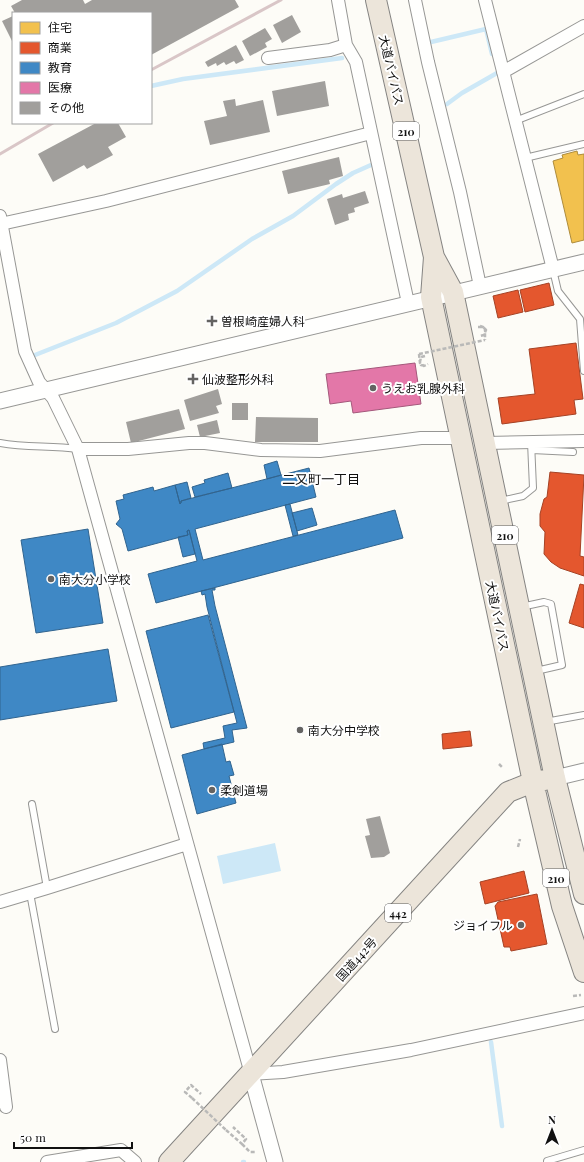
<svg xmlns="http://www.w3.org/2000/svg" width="584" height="1162" viewBox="0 0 584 1162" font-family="'Playfair Display','Noto Sans JP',serif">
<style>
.water{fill:#cde8f7}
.homes{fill:#f2c14e;stroke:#ae8c3c}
.shops{fill:#e4572e;stroke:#a54225}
.schools{fill:#3f88c5;stroke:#31648f}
.health{fill:#e377a8;stroke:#a4587b}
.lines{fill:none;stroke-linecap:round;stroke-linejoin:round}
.stream{stroke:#cde8f7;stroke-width:4.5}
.building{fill:#a19f9c}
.service-casing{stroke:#979795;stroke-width:8}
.minor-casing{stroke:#979795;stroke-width:14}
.tertiary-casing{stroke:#979795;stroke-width:17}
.trunk-casing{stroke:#858482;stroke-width:22}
.path{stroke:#b9b9b8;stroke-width:2.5;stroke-dasharray:4 2;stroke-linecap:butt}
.service{stroke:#fffffe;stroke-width:6}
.minor{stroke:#fffffe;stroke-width:12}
.tertiary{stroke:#fffffe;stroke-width:15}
.trunk{stroke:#ece5da;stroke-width:20}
.rail{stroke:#d9c6c7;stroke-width:3}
.path-bridge{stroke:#b9b9b8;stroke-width:2.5;stroke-dasharray:4 2;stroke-linecap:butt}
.poi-dot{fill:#646362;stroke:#fff;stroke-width:1.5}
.labels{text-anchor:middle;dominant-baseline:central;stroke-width:4;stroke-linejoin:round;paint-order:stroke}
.shield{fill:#fff;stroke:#585858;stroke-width:1}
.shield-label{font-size:11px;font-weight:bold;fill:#111}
.street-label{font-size:12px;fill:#111;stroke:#fff}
.poi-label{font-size:12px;fill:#111;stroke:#fff;text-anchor:start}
.neighbourhood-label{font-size:13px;fill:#111;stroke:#fff}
</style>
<rect width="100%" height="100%" fill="#fdfcf7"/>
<path class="water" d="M275 843 281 871 223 884 217 856Z"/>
<path class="homes" d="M577 151 578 155 584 154V240L572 243 553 161 563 158 562 155Z"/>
<path class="shops" d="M549 283 554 305 525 312 520 290Z
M518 290 523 312 498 318 493 296Z
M576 343 583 399 574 400 576 414 502 424 498 398 535 394 529 349Z
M550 472 584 475 580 556 584 557V576L560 568 551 562 544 554 545 532 540 526V514L544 499 547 497Z
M580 584 584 585V628L569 623Z
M470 731 472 746 443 749 442 734Z
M524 871 529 893 485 904 480 882Z
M537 894 547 944 511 951 510 947H504L495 906 498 902Z"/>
<path class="schools" d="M277 461 281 475 267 479 264 465Z
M309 468 316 497 195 529 203 560 395 510 403 538 156 603 148 574 197 561 189 530 187 531 188 535 128 551 122 529 116 524 120 519 116 501 124 499 123 495 153 487 154 491 175 485 180 504 181 503V501Z
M228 473 232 488 195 497 192 487 205 483 204 480Z
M187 482 191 498 181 501V503L180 504 175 485Z
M290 504 298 535 293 536 285 505Z
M312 508 317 525 297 531 292 513Z
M88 529 103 623 36 633 21 540Z
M189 530 195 554 183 557 178 537 188 535 187 531Z
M215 588V590H212L215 606 247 728 232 730 234 742 204 749 203 743 225 738 223 726 237 723 207 607 205 594 202 595 201 591Z
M208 615 234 712 171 728 146 631Z
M108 649 117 701 0 720V667Z
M222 744 226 762 230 761 234 775 229 776 236 803 197 814 182 755Z"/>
<path class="health" d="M415 363 421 404 353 413 351 401 330 404 326 374Z"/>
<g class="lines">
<path class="stream" d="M431 42 486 29 492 54
M151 86 183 79 342 58
M447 104 462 93 497 73
M35 355 116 323 177 291 252 239 293 216 336 184 353 173 371 165
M491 1042 502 1126
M243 1162H244"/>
</g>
<path class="building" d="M22 0H83L85 4 92 0H235L239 7 151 55V13H15L11 6Z
M292 15 301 32 282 43 273 25Z
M13 16V43L2 21Z
M265 28 272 39 265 43 267 47 250 56 242 41Z
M236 45 244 60 236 64 234 61 226 65 224 62 217 66 216 63 208 67 205 62Z
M325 81 329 106 277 116 272 91Z
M235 99 236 106 263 100 270 132 210 145 204 121 227 116 223 101Z
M96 123H118L126 137 108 147 113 155 87 169 84 165 53 182 38 154Z
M339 157 343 176 329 180 330 184 288 194 282 171Z
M365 191 369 203 354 208 355 212 348 214 349 220 335 225 327 199 342 194 343 198Z
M218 389 222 404 216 406 219 413 190 421 184 400Z
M232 403H248V420H232Z
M179 409 185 429 131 443 126 422Z
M256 417 318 418V442H255Z
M217 420 220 433 200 437 197 425Z
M380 816 390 853 384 857 371 858 365 836 370 835 366 819Z"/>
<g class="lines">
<defs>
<path id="service" d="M515 121 584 94
M525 158 584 144
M553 270 558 291 580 319 584 371
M0 443C26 448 52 445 78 449
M532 450 573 452
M500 501 523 496 533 488 531 442
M521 607 544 602 551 604 562 665 536 671
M545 722 584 715
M32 804 47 888
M30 893 55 1029
M547 1162V1161L584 1150"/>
<path id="minor" d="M338 0 346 45 356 62 408 303
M415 0 428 62 460 192 480 286
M485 0 553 269
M268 58 330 50 346 45
M503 72 584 26
M0 216 25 351 39 382 53 398 78 449 251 1074 283 1072 411 1050 584 1013
M1 224 106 201 371 133
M486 443 584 441
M78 449H128L189 443H205L261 450 320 451 421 438H461
M0 902 47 888 187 844
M0 1060 6 1107
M47 1162 121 1150 135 1162"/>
<path id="tertiary" d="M0 401 584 262
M555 778 584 771
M251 1074 275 1162"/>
<path id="trunk" d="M376 0 434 257 453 292 555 778 584 894
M434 257 431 297 533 782 562 906 584 972
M169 1162 508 792 533 782 545 780"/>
</defs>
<use href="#service" class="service-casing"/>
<use href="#minor" class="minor-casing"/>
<use href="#tertiary" class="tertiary-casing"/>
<use href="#trunk" class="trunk-casing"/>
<path class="path" d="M480 326 483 327 486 330 484 335 480 336
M478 327H483L485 329V340
M419 354 420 363 424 366 428 364
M425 356 421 357 420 362 421 365 426 366
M499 764 502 767
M518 847 520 839
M573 996 581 995
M192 1098 185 1092 191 1085 201 1094
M226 1130 242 1144 246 1139 233 1127
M242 1144 250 1152H256"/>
<use href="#service" class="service"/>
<use href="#minor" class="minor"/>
<use href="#tertiary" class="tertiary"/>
<use href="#trunk" class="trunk"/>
<path class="rail" d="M151 70 281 0
M0 154 53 123"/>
<path class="path-bridge" d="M419 354 485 340
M192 1098 226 1130"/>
</g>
<g class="poi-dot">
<path d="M210 315h4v4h4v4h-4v4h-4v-4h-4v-4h4z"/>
<path d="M191 373h4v4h4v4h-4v4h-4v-4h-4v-4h4z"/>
<circle cx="373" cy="388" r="4"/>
<circle cx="51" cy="579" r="4"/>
<circle cx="300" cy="730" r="4"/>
<circle cx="212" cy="790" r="4"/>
<circle cx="521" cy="925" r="4"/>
</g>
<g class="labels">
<g class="shield">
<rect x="393" y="122" width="26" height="18" rx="3"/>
<rect x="492" y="526" width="26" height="18" rx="3"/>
<rect x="543" y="869" width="26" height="18" rx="3"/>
<rect x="385" y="904" width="26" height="18" rx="3"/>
</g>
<g class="shield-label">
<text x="406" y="131">210</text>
<text x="505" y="535">210</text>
<text x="556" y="878">210</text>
<text x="398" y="913">442</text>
</g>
<g class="street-label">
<text transform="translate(392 70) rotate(77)">大道バイパス</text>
<text transform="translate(498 616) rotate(78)">大道バイパス</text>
<text transform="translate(356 959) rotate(-48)">国道442号</text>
</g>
<g class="poi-label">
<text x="221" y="321">曽根崎産婦人科</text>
<text x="202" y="379">仙波整形外科</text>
<text x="381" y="388">うえお乳腺外科</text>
<text x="59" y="579">南大分小学校</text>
<text x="308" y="730">南大分中学校</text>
<text x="220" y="790">柔剣道場</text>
<text x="513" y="925" text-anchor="end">ジョイフル</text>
</g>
<g class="neighbourhood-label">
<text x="321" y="478">二又町一丁目</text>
</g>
</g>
<rect x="12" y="12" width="140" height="112" fill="#ffffff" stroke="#a0a0a0"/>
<rect x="20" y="22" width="20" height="12" fill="#f2c14e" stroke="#a0a0a0"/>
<text x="48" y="32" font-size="12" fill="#111111">住宅</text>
<rect x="20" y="42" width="20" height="12" fill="#e4572e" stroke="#a0a0a0"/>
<text x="48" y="52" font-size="12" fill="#111111">商業</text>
<rect x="20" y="62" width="20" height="12" fill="#3f88c5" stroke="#a0a0a0"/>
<text x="48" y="72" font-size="12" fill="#111111">教育</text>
<rect x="20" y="82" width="20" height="12" fill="#e377a8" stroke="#a0a0a0"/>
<text x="48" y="92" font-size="12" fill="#111111">医療</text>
<rect x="20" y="102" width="20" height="12" fill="#a19f9c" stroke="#a0a0a0"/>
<text x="48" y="112" font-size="12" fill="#111111">その他</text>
<g transform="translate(552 1130)" stroke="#ffffff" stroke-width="3" paint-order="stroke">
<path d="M0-3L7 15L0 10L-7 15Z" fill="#111111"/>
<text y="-6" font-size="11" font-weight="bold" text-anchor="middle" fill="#111111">N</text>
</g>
<path d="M14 1142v6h118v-6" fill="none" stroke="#111111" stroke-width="2"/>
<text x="20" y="1142" font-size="12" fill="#111111" stroke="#ffffff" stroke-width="3" paint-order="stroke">50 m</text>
</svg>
